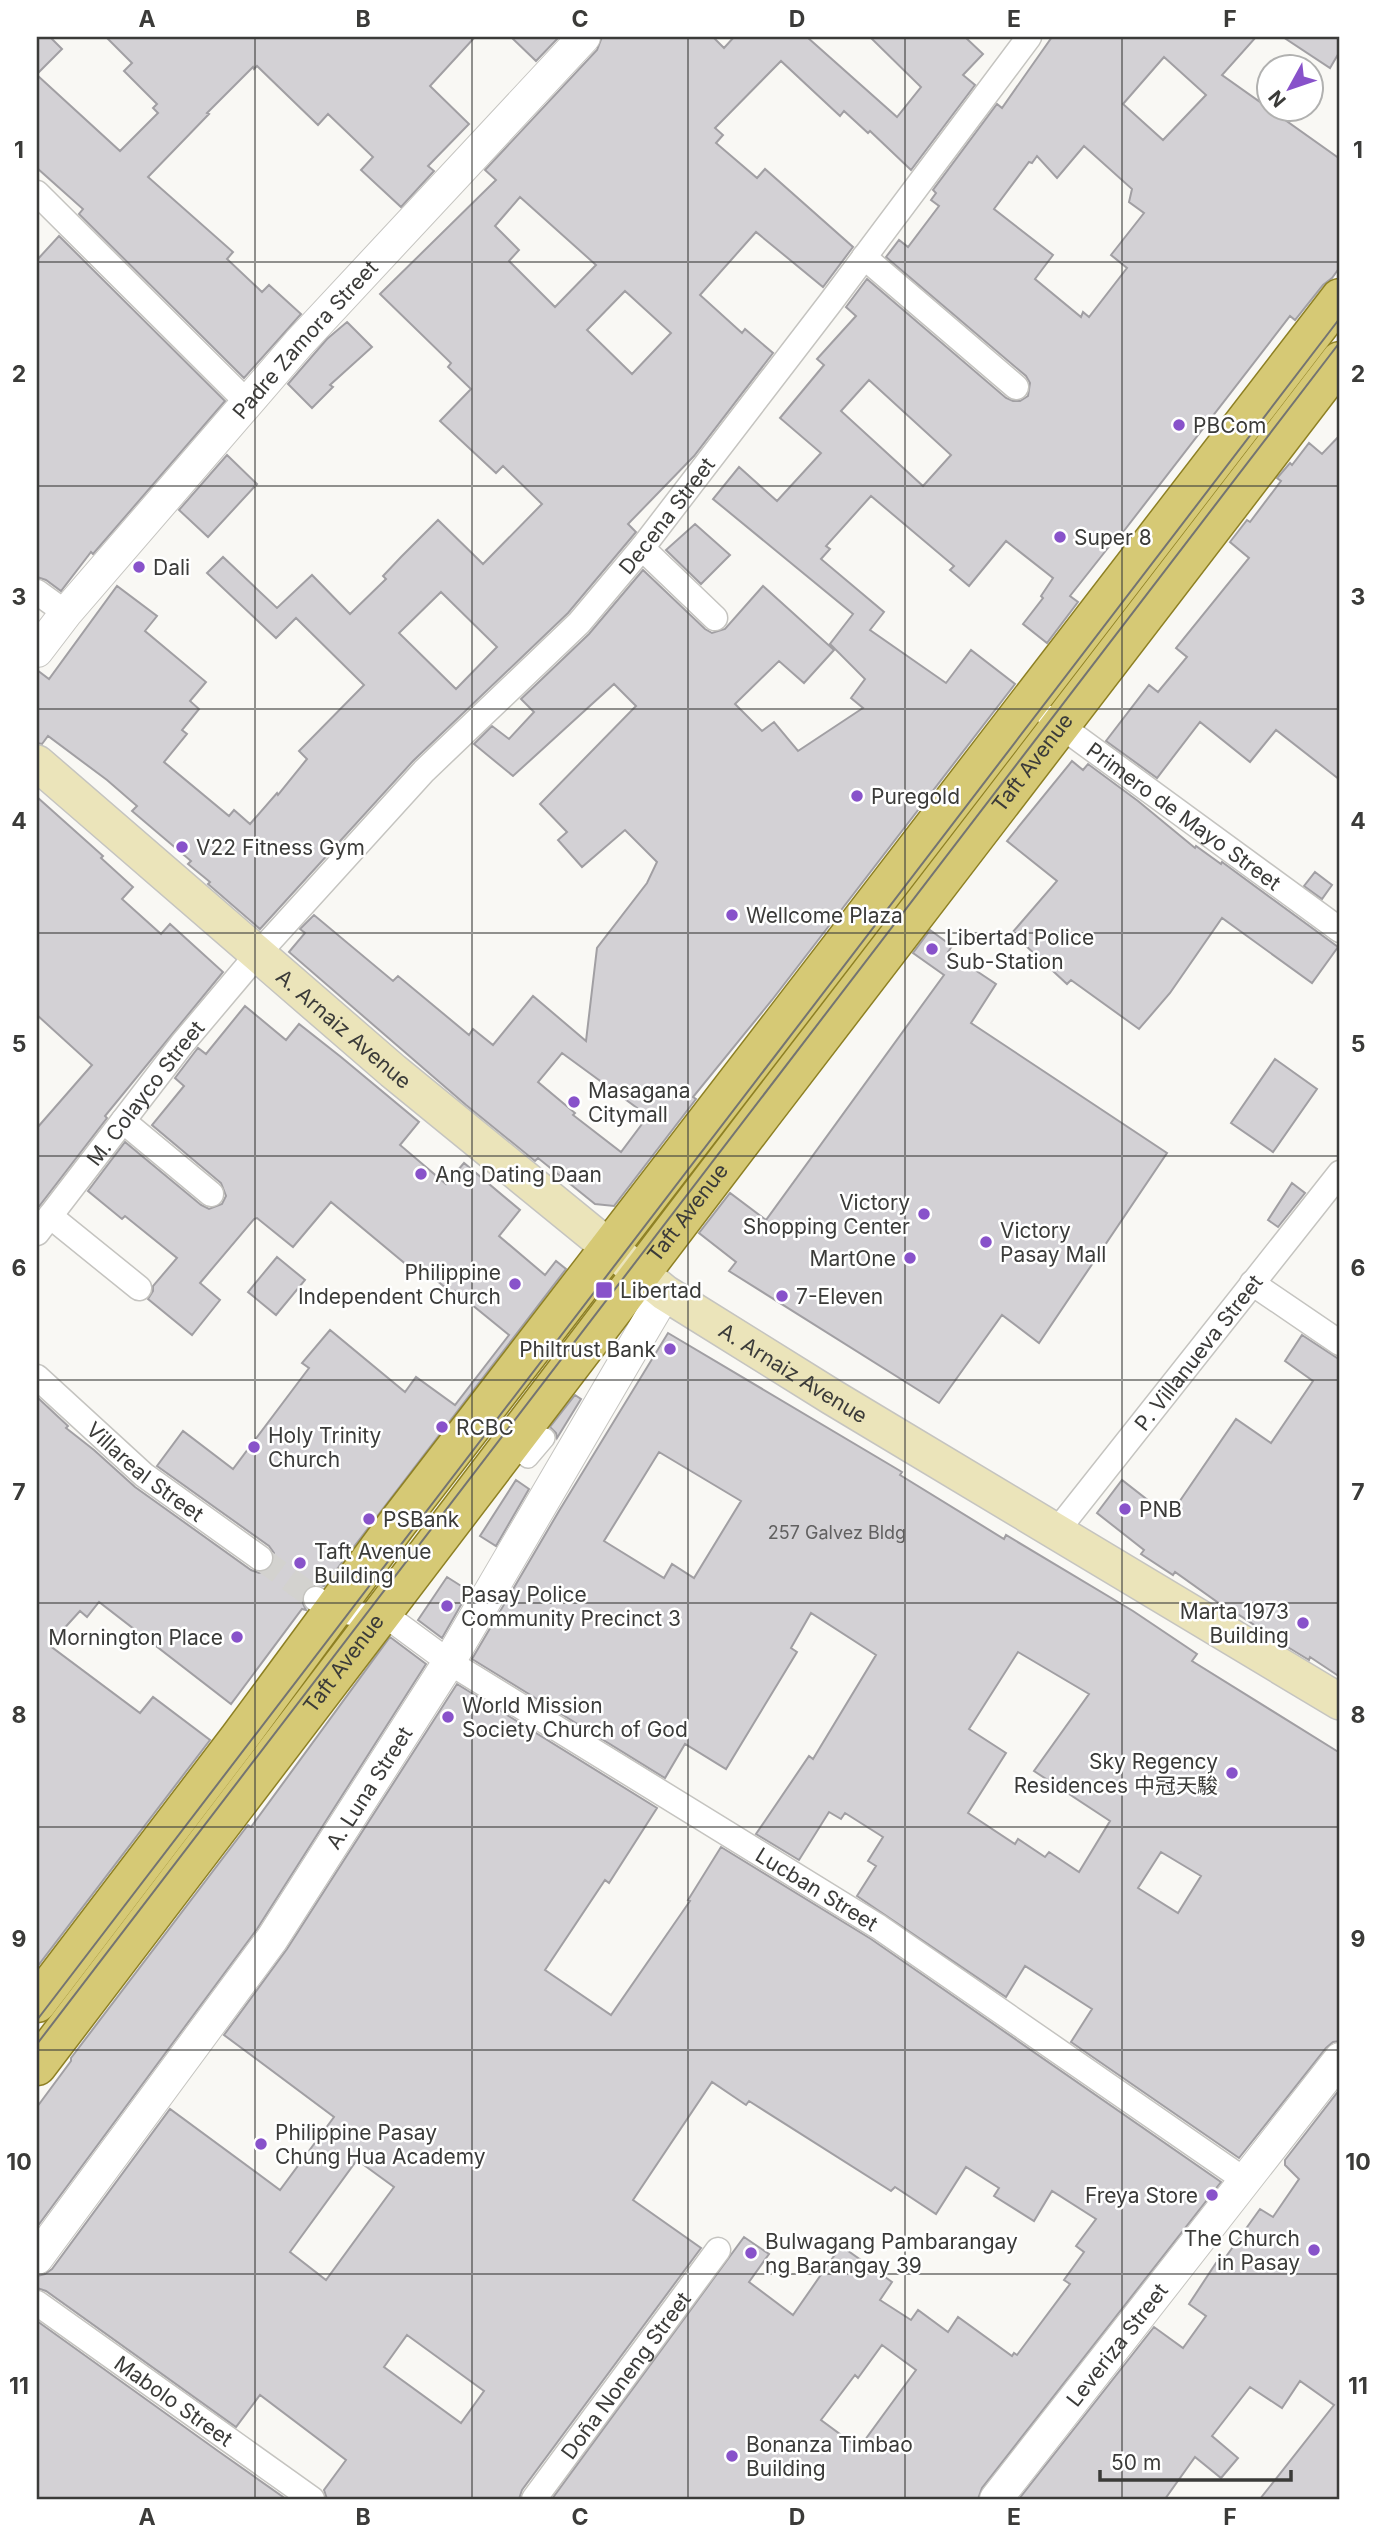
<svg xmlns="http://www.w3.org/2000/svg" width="1377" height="2536" viewBox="0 0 1377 2536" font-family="Inter,'Noto Sans SC',sans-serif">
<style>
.building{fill:#d3d1d5;stroke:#a19fa3;stroke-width:2;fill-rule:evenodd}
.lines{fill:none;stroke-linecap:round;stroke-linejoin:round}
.minor-tunnel{stroke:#d3d2cf;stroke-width:24;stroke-dasharray:24 12;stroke-linecap:butt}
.pedestrian-casing{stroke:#c5c4c0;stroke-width:22}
.minor-casing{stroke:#c5c4c0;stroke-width:27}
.tertiary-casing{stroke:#c5c4c0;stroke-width:34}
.secondary-casing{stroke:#c5c4c0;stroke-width:38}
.primary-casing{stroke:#8e8024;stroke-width:41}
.pedestrian{stroke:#fff;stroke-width:19}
.minor{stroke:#fff;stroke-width:24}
.tertiary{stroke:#fff;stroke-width:32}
.secondary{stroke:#ebe4ba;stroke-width:35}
.primary{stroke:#d6c975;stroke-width:38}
.tram{stroke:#747472;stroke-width:2}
.grid{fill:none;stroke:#3b3b39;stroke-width:2;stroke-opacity:0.55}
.poi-dot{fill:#8852ca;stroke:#fff;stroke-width:2.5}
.labels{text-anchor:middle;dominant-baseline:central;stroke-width:5;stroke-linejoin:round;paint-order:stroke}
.number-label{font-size:18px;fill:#616060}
.street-label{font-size:21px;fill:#3b3b39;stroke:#fff}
.poi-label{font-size:21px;fill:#3b3b39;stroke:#fff;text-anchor:start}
.neatline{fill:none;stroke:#3b3b39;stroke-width:2.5}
.grid-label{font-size:23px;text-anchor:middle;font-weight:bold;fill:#3b3b39}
</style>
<rect width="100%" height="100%" fill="#f9f8f4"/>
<path class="building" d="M37 37H50L62 49 37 74Z
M106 37H475L430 86 469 124 428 166 434 171 401 207 361 170 373 157 328 114 318 125 257 66 254 69 253 67 207 113 209 114 148 177 233 252 227 259 262 292 269 285 301 314 244 378 79 214 83 209 37 168V75L120 151 158 113 153 108 157 104 124 71 132 63Z
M511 37H559L536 61Z
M602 37H713L724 48 734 37H807L897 117 921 87 870 37H965L983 54 963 75 975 85 911 170 870 131 868 133 844 111 840 116 781 61 715 128 723 135 716 143 757 178 765 169 853 247 823 287 756 232 700 295 742 333 745 329 773 353 694 456 628 524 636 532 568 613 413 761 260 929 208 884 210 882 188 864 191 861 132 811 137 806 107 780 48 736 42 744 37 743V670L49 679 117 586 157 616 145 631 206 682 190 701 199 709 182 730 187 734 164 762 229 816 234 810 250 824 277 793 278 795 307 759 299 751 364 685 296 618 276 638 207 573 223 557 277 608 312 575 350 614 386 579 383 576 401 557 438 520 483 564 542 504 503 466 496 473 440 421 471 389 448 367 451 363 380 294 496 180 485 170 597 50ZM520 197 596 265 555 307 509 261 519 250 495 226ZM625 291 671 333 632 374 587 330ZM441 592 497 647 456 689 399 633Z
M1052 37H1256L1222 75 1340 159V267L1332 278 1323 285 1295 320 1290 316 1120 536 1119 534 1070 596 1078 602 1047 643 1023 624 1043 598 1041 596 1053 578 1006 541 969 586 950 570 954 566 871 496 826 546 830 549 821 559 884 612 870 630 946 683 971 650 1015 684 772 1000 693 1097 696 1099 614 1206 595 1204 538 1158 535 1161 466 1105 289 952 305 933 300 929 314 915 393 981 398 976 469 1035 473 1029 493 1045 533 996 586 1041 597 948 647 883 657 862 625 830 582 867 558 840 567 832 540 804 636 706 614 684 513 776 474 744 492 726 509 739 534 712 521 699 589 634 643 570 705 629 712 633 725 629 763 586 834 650 804 683 779 661 735 704 762 731 774 722 798 751 863 708 851 698 865 679 830 644 853 614 713 499 739 467 777 501 821 453 780 418 824 365 817 359 856 316 846 307 867 279 1006 398 1013 401H1020L1028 396 1030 383 1026 376 886 257 899 240 908 247 939 206 931 200 936 193 933 190 997 104 1002 108ZM1164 57 1206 95 1163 140 1123 104ZM1084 146 1132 189 1129 202 1144 213 1111 255 1127 268 1089 317 1083 312 1081 317 1035 279 1053 255 994 209 1029 162 1032 163 1037 156 1057 178ZM869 380 951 455 923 486 841 411ZM562 1053 648 1116 621 1152 573 1115 575 1113 538 1082Z
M1283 37H1340V51L1330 68Z
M59 236 225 401 93 554 91 552 61 591 46 580 37 577V260Z
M347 322 372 347 330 385 333 387 312 408 288 384 327 339Z
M1340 435V780L1276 730 1250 762 1200 722 1157 778 1106 741 1149 685 1158 692 1187 657 1176 648 1249 558 1230 542 1247 520 1250 522 1281 481 1277 478 1290 463 1292 465 1309 443 1322 454Z
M227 455 257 484 208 537 179 510Z
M695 524 730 555 701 584 666 550Z
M1072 761 1083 770 1088 764 1138 801 1195 848 1196 846 1221 864 1222 862 1338 947 1312 983 1222 918 1170 993 1139 1029 1071 980 1067 984 1012 933 1057 881 1007 841Z
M37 797 103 856 101 858 133 887 122 899 161 934 170 924 223 972 105 1116 107 1118 37 1209V1128L92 1065 37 1015Z
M1315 872 1332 885 1322 899 1304 886Z
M930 930 952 946 948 952 996 984 971 1023 1167 1153 1039 1343 1002 1315 939 1403 729 1271 736 1262 699 1233 730 1193 766 1220 944 975 913 953Z
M245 1006 286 1040 299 1024 341 1057 419 1122 400 1145 446 1184 464 1163 520 1210 499 1236 545 1275 556 1261 566 1269 324 1586 316 1584 304 1591 301 1599 306 1610 302 1609 231 1704 99 1602 87 1617 80 1611 49 1645 140 1713 153 1697 210 1740 37 1967V1397L68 1426 66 1428 94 1450 135 1487 251 1570 259 1573 267 1571 272 1566 274 1553 269 1546 157 1466 183 1431 233 1469 309 1368 302 1363 330 1330 405 1392 416 1377 455 1405 509 1335 455 1291 453 1294 418 1265 414 1271 331 1202 293 1247 257 1218 254 1219 200 1283 220 1300 192 1335 148 1299 153 1291V1286L177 1258 125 1216 122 1219 88 1191 125 1142 201 1205 209 1209 222 1204 226 1196 221 1183 152 1125 184 1086 175 1078 194 1053 198 1048 206 1054Z
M1275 1059 1317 1089 1273 1152 1231 1123Z
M1292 1183 1305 1193 1278 1227 1268 1220Z
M277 1257 305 1280 276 1315 248 1292Z
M668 1333 902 1472 900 1475 1004 1539 1006 1535 1133 1611 1197 1654 1192 1661 1340 1753V2041L1333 2042 1326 2048 1239 2158 1071 2042 1092 2009 1025 1966 1006 1997 857 1896 876 1866 868 1861 883 1837 845 1813 841 1819 829 1812 799 1860 756 1834 809 1756 813 1759 876 1655 811 1613 791 1648 797 1652 726 1769 685 1744 665 1778 472 1659 559 1511ZM659 1452 741 1501 694 1578 672 1564 664 1578 604 1541ZM1018 1652 1089 1694 1034 1771 1110 1821 1079 1872 1049 1852 1045 1857 1018 1839 1015 1844 968 1813 1006 1753 969 1729ZM1161 1852 1201 1876 1178 1913 1138 1888Z
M1302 1335 1340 1360V1677L1310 1657 1309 1660 1286 1646 1239 1615 1237 1616 1175 1572 1173 1575 1141 1554 1144 1550 1097 1513 1122 1480 1167 1515 1173 1507 1175 1508 1236 1419 1271 1443 1313 1381 1285 1361Z
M575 1395 581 1399 557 1438 556 1433 550 1427Z
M516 1480 529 1489 496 1546 480 1536Z
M447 1577 469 1591 442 1638 418 1620Z
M390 1637 426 1664 257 1929 37 2227V2107L71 2061V2058L248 1825 251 1827Z
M457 1684 657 1808 609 1883 605 1880 545 1970 611 2015 690 1901 688 1900 721 1847 871 1939 1221 2182 982 2488 978 2499H552L744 2237 769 2254 749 2282 793 2315 841 2246 892 2282 880 2300 911 2320 918 2310 948 2332 958 2317 1012 2356 1014 2353 1017 2355 1070 2284 1064 2280 1084 2252 1076 2246 1096 2219 1052 2191 1034 2221 994 2196 999 2188 966 2167 936 2214 895 2187 891 2191 749 2101 746 2105 712 2082 633 2200 701 2248 522 2490 519 2499H327L324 2490 346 2460 260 2395 236 2427 46 2291 37 2288V2276L45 2274 52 2269 170 2109 280 2190 334 2117 224 2035 287 1949ZM357 2160 394 2187 326 2280 290 2252ZM407 2335 484 2391 461 2423 384 2367ZM882 2345 916 2370 859 2448 821 2420 855 2375 858 2378Z
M1340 2089V2499H1260L1334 2405 1300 2381 1282 2408 1250 2387 1212 2436 1238 2458 1221 2478 1195 2457 1165 2499H1019L1154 2327 1183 2348 1206 2316 1189 2304 1216 2263 1220 2265 1260 2209 1273 2217 1299 2179 1285 2165V2160Z
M37 2321 218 2451 286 2499H37Z"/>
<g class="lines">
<path class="minor-tunnel" d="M260 1558 316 1599"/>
<defs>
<path id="pedestrian" d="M509 1443 528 1458 545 1438"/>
<g id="minor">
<path d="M37 193 248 403"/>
<path d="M864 257 1016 387"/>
<path d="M642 548 715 618"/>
<path d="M37 592 66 613"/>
<path id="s1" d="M1050 718 1340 930"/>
<path d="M123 1121 211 1194"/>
<path d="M50 1216 139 1288"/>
<path id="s2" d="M37 1233 182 1044 257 955 424 771 579 623 642 548 830 303 1029 37"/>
<path d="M1252 1283 1340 1343"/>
<path id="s3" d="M37 1377 144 1475 260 1558"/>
<path id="s4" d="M1056 1532 1340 1173"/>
<path id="s5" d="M316 1599 334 1610 392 1620 449 1662 879 1927 1246 2181"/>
<path id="s6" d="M37 2303 312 2499"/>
<path id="s7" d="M534 2499 718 2250"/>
</g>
<g id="tertiary">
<path id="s8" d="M37 651 66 613 299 343 584 37"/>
<path id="s9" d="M37 2258 272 1939 449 1662 665 1293"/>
<path id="s10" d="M996 2499 1340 2059"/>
</g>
<g id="secondary">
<path id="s11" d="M37 763 393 1071 665 1293 832 1397 1340 1702"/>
</g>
<g id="primary">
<path d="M37 2003 239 1738 396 1525 1340 298"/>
<path id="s12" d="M37 2066C469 1496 904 928 1340 361"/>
</g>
</defs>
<use href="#pedestrian" class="pedestrian-casing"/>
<use href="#minor" class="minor-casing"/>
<use href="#tertiary" class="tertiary-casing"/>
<use href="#secondary" class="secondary-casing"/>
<use href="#primary" class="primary-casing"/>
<use href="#pedestrian" class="pedestrian"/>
<use href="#minor" class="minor"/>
<use href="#tertiary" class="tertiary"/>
<use href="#secondary" class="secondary"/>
<use href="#primary" class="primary"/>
<path class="tram" d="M37 2020 1340 318
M37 2044 1340 342"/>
</g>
<path class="grid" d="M255 37V2499M472 37V2499M688 37V2499M905 37V2499M1122 37V2499M37 262H1340M37 486H1340M37 709H1340M37 933H1340M37 1156H1340M37 1380H1340M37 1603H1340M37 1827H1340M37 2050H1340M37 2274H1340"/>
<g class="poi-dot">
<circle cx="1179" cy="425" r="7"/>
<circle cx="1060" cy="537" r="7"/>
<circle cx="139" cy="567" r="7"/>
<circle cx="857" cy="796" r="7"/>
<circle cx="182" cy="847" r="7"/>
<circle cx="732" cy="915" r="7"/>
<circle cx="932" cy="949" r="7"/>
<circle cx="574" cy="1102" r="7"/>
<circle cx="421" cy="1174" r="7"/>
<circle cx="924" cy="1214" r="7"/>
<circle cx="986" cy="1242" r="7"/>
<circle cx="910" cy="1258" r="7"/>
<circle cx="515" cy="1284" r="7"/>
<rect x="595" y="1281" width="18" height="18" rx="3.5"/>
<circle cx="782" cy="1296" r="7"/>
<circle cx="670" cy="1349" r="7"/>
<circle cx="442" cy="1427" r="7"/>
<circle cx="254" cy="1447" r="7"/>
<circle cx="1125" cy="1509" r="7"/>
<circle cx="369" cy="1519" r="7"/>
<circle cx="300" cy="1563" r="7"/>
<circle cx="447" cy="1606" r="7"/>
<circle cx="1303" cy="1623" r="7"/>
<circle cx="237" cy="1637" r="7"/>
<circle cx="448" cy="1717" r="7"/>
<circle cx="1232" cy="1773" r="7"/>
<circle cx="261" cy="2144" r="7"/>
<circle cx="1212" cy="2195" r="7"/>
<circle cx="1314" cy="2250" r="7"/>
<circle cx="751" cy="2253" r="7"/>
<circle cx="732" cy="2456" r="7"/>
</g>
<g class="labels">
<g class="number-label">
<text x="837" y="1532">257 Galvez Bldg</text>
</g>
<g class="street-label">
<text stroke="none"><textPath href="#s8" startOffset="411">Padre Zamora Street</textPath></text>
<text stroke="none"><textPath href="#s2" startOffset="956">Decena Street</textPath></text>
<text stroke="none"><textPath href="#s12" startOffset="1640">Taft Avenue</textPath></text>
<text stroke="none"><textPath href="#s1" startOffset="166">Primero de Mayo Street</textPath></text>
<text stroke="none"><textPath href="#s11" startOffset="406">A. Arnaiz Avenue</textPath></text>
<text stroke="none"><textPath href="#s2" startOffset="177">M. Colayco Street</textPath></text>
<text stroke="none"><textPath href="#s12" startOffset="1073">Taft Avenue</textPath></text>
<text stroke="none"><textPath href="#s4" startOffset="229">P. Villanueva Street</textPath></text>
<text stroke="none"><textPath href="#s11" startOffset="973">A. Arnaiz Avenue</textPath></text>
<text stroke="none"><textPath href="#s3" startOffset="144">Villareal Street</textPath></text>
<text stroke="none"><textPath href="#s12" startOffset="506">Taft Avenue</textPath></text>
<text stroke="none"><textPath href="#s9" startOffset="576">A. Luna Street</textPath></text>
<text stroke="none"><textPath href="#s5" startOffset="583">Lucban Street</textPath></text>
<text stroke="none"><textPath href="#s10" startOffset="196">Leveriza Street</textPath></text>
<text stroke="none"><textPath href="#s7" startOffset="154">Doña Noneng Street</textPath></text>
<text stroke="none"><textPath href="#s6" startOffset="168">Mabolo Street</textPath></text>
</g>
<g class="poi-label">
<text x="1193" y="425">PBCom</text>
<text x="1074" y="537">Super 8</text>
<text x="153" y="567">Dali</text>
<text x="871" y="796">Puregold</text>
<text x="196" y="847">V22 Fitness Gym</text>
<text x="746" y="915">Wellcome Plaza</text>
<text x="946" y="937">Libertad Police<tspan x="946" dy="24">Sub-Station</tspan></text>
<text x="588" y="1090">Masagana<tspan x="588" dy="24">Citymall</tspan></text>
<text x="435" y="1174">Ang Dating Daan</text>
<text x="910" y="1202" text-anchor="end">Victory<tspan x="910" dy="24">Shopping Center</tspan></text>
<text x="1000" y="1230">Victory<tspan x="1000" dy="24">Pasay Mall</tspan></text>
<text x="896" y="1258" text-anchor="end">MartOne</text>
<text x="501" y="1272" text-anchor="end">Philippine<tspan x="501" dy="24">Independent Church</tspan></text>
<text x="620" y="1290">Libertad</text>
<text x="796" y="1296">7-Eleven</text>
<text x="656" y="1349" text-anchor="end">Philtrust Bank</text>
<text x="456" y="1427">RCBC</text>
<text x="268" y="1435">Holy Trinity<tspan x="268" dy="24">Church</tspan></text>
<text x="1139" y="1509">PNB</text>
<text x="383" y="1519">PSBank</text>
<text x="314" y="1551">Taft Avenue<tspan x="314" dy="24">Building</tspan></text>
<text x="461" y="1594">Pasay Police<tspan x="461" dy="24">Community Precinct 3</tspan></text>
<text x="1289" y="1611" text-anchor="end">Marta 1973<tspan x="1289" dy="24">Building</tspan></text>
<text x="223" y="1637" text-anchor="end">Mornington Place</text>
<text x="462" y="1705">World Mission<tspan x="462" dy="24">Society Church of God</tspan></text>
<text x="1218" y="1761" text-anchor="end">Sky Regency<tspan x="1218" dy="24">Residences 中冠天駿</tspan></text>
<text x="275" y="2132">Philippine Pasay<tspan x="275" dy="24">Chung Hua Academy</tspan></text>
<text x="1198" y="2195" text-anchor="end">Freya Store</text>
<text x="1300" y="2238" text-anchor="end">The Church<tspan x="1300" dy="24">in Pasay</tspan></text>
<text x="765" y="2241">Bulwagang Pambarangay<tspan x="765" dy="24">ng Barangay 39</tspan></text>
<text x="746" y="2444">Bonanza Timbao<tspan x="746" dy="24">Building</tspan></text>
</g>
</g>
<rect width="1377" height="2536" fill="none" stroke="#ffffff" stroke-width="77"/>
<g transform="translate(1290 88) rotate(230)"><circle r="33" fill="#ffffff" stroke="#b1b1b0" stroke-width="2"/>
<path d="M0-5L12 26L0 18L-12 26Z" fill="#8852ca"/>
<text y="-10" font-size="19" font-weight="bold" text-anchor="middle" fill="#3b3b39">N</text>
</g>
<path d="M1100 2470v10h191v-10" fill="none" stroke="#3b3b39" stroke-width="3.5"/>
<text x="1111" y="2470" font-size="21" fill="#3b3b39" stroke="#ffffff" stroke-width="5" paint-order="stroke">50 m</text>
<rect x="38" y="38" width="1300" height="2460" class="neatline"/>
<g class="grid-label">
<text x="147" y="27">A</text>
<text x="363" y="27">B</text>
<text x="580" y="27">C</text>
<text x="797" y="27">D</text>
<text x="1014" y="27">E</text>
<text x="1230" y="27">F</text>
<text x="19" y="158">1</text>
<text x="1358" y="158">1</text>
<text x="19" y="382">2</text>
<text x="1358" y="382">2</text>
<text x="19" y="605">3</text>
<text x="1358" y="605">3</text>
<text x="19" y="829">4</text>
<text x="1358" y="829">4</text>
<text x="19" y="1052">5</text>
<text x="1358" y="1052">5</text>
<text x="19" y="1276">6</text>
<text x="1358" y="1276">6</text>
<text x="19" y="1500">7</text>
<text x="1358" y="1500">7</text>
<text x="19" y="1723">8</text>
<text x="1358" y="1723">8</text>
<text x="19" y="1947">9</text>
<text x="1358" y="1947">9</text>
<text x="19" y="2170">10</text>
<text x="1358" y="2170">10</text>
<text x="19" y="2394">11</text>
<text x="1358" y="2394">11</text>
<text x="147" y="2525">A</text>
<text x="363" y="2525">B</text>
<text x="580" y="2525">C</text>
<text x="797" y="2525">D</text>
<text x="1014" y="2525">E</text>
<text x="1230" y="2525">F</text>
</g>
</svg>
